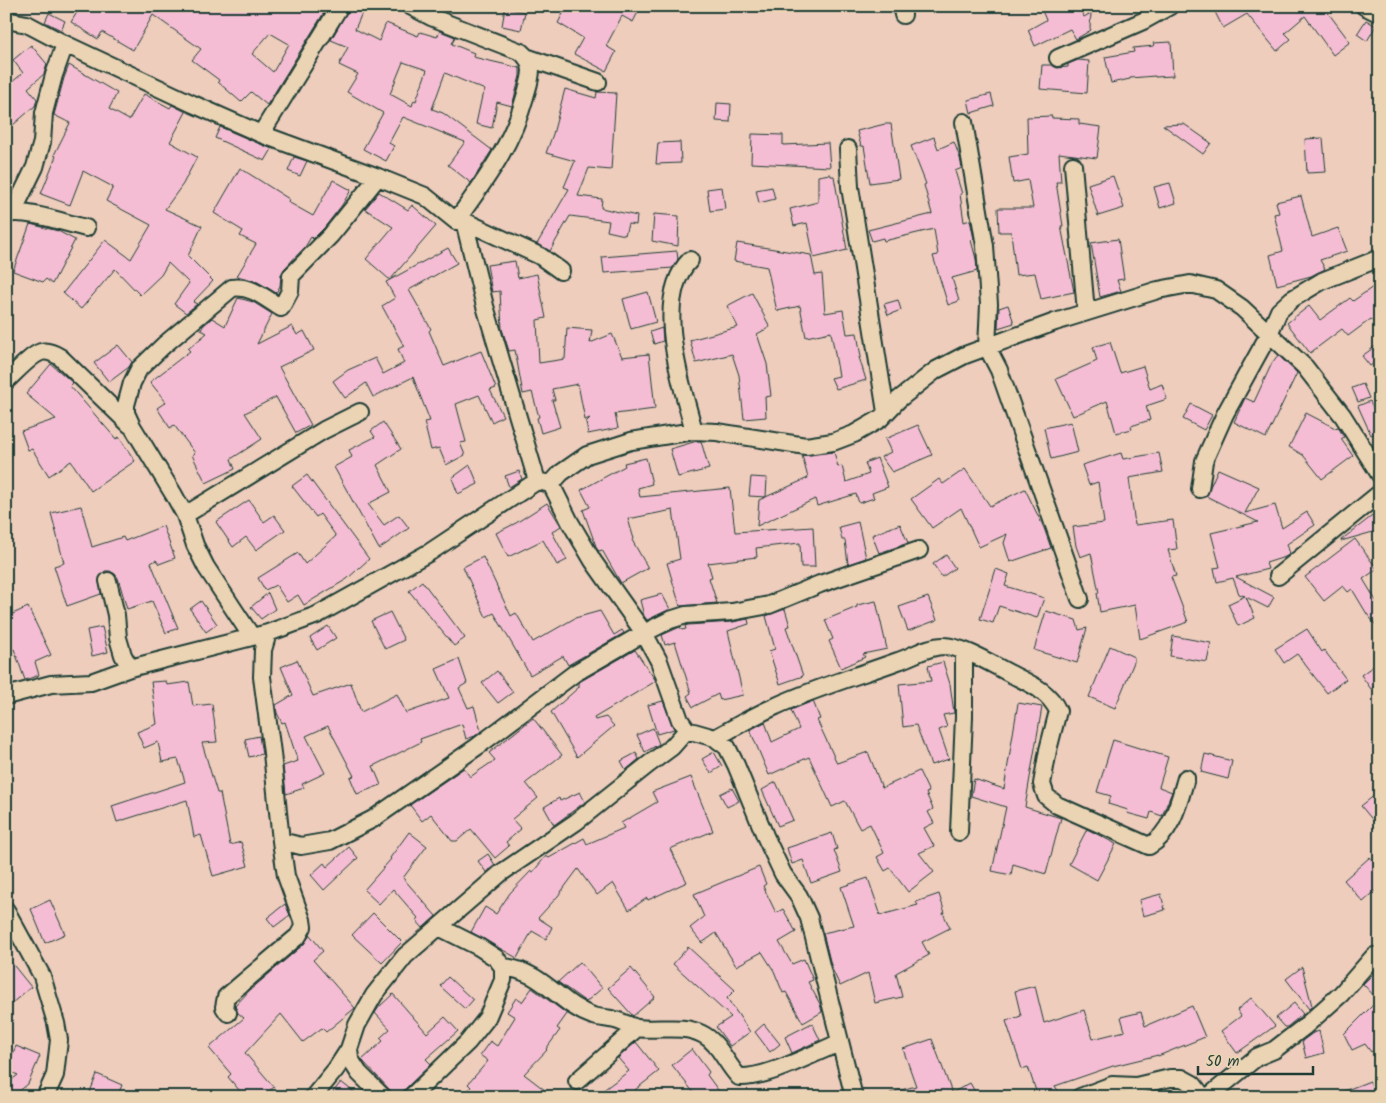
<svg xmlns="http://www.w3.org/2000/svg" width="1386" height="1103" viewBox="0 0 1386 1103" font-family="Kalam,sans-serif">
<style>
.building{fill:#f5bdd3;stroke:#1f3d34;fill-rule:evenodd}
.lines{fill:none;stroke-linecap:round;stroke-linejoin:round}
.street-casing{stroke:#1f3d34;stroke-width:20}
.street{stroke:#ebd4b4;stroke-width:16}
</style>
<rect width="100%" height="100%" fill="#eecdbd"/>
<filter id="ink" filterUnits="userSpaceOnUse"><feTurbulence type="fractalNoise" baseFrequency=".02" numOctaves="2"/><feDisplacementMap in="SourceGraphic" scale="10" xChannelSelector="R" yChannelSelector="G"/><feConvolveMatrix kernelMatrix="1 2 1 2 8 2 1 2 1" color-interpolation-filters="sRGB"/></filter>
<g filter="url(#ink)">
<path class="building" d="M81 6H328L267 105 251 92 241 102 218 82 219 80 192 60 201 49 153 15 133 50 102 32 98 39 71 22ZM270 33 289 44 273 72 252 54Z
M350 6H365L355 29 379 41 386 23 418 36 420 32 437 37 440 31 455 37 452 44 474 53 473 57 520 68V76L512 106 497 102 492 128 476 124 482 96 485 90 445 73 432 109 443 113 492 150 471 183 448 165 465 142 403 117 389 143 394 146 386 161 363 149 383 113 347 92 358 74 339 65 348 47 331 40ZM403 62 427 70 416 101 414 100 412 106 390 94Z
M567 6H591L601 12 603 6H641L633 22 622 16 606 46 616 52 606 71 574 54 583 38 558 23Z
M1040 6H1078L1084 17 1091 13 1090 28 1091 30 1076 39 1070 29 1035 46 1028 30 1046 20Z
M1212 6H1323L1350 42 1333 55 1305 16 1285 33 1291 39 1277 51 1247 14 1223 28Z
M505 8 525 12 521 30 502 26Z
M49 13 65 21 61 30 45 22Z
M1366 20 1376 26 1367 41 1357 34Z
M1171 42 1173 76 1155 77V76L1130 78V79L1111 83 1105 57 1134 52 1133 48 1154 46 1153 43Z
M31 45 47 64 44 74 28 88 37 99 35 106 6 131V87L23 73 13 60Z
M1078 60 1089 61 1087 93 1040 89 1042 65H1052L1057 68 1068 67V64Z
M69 65 117 93 109 109 129 120 144 94 170 108 172 105 186 112 170 142 197 157 183 184 165 209 202 226 188 256 213 281 193 302 197 304 186 313 174 304 189 283 168 263 161 275 140 295 115 269 81 309 63 293 105 240 131 259 151 225 106 201 113 187 83 171 70 205 41 194 56 156 54 155 70 123 54 115 64 78Z
M565 89 596 98 597 92 616 93 611 170 589 168 578 196 602 199 601 208 637 216 636 225 628 224 625 235 607 231 609 221 570 216 550 251 537 244 569 189 564 187 575 161 546 153 553 134Z
M991 94 994 106 971 113 968 100Z
M717 103 731 104 730 122 716 121Z
M1052 116V118L1079 119V124L1101 127 1097 158 1059 153 1061 182H1056L1063 226H1061L1074 292 1041 299 1035 273 1016 275 1011 232H999L998 208H1033L1028 180 1013 183 1009 157 1028 154 1027 117Z
M885 124H891L899 179 870 183 864 146H861L857 131Z
M1184 124 1211 143 1203 154 1163 125Z
M220 127 272 149 265 161 215 138Z
M752 134 783 135V145L828 143 830 167 751 163Z
M934 137 938 149 954 142 960 158 962 168 955 171 962 194H960L964 222 970 220 974 239 971 240 976 259 977 271 952 278 959 301 948 305 933 256 938 255 934 229 884 241 883 238 872 241 868 230 932 214 924 185 926 184 911 146Z
M1323 138 1326 172 1307 173 1305 139Z
M680 142 681 163 656 164 658 143Z
M294 157 307 161 300 176 288 171Z
M240 168 289 199 288 202 313 216 333 180 351 190 342 205 324 228 313 239 311 237 305 247 284 269 281 275 280 286 276 293 256 281 237 276 256 244 240 236 243 231 214 213Z
M830 174 831 176H834L847 250 814 258 807 223 794 226 790 209 818 202V176Z
M1113 176 1124 208 1098 216 1088 184Z
M1170 183 1176 203 1160 208 1154 187Z
M722 187 725 209 710 211 707 189Z
M772 187 775 199 759 203 756 190Z
M379 192 408 210 412 205 436 226 390 280 366 259 393 227 365 209Z
M1301 196 1312 237 1338 228 1347 251 1320 260 1325 269 1311 276 1277 285 1270 255 1283 251 1274 214 1279 213 1276 202Z
M654 214 679 216 678 246 652 241Z
M30 224 58 231 75 240 52 284 46 279 43 282 13 271Z
M1118 239 1124 279 1117 280 1121 291 1100 297 1091 243Z
M737 243 811 255 815 275 822 274 825 313 843 310 847 334 857 333 861 357H859L866 380 836 389 831 378 839 376 831 332 806 337 800 306 777 311 767 267 734 261Z
M448 248 457 263 409 290 431 329 429 331 444 366 481 351 496 388 490 390 503 416 492 422 479 395 456 404 466 442 460 443 465 455 446 465 439 448 431 450 424 422 430 421 413 377 373 397 366 383 345 398 333 381 348 370 375 358 383 374 404 363 398 349 404 346 382 306 395 298 386 282Z
M677 251 678 261 673 268 604 273 602 257Z
M515 261 518 278 537 274 546 318 537 320 539 363 565 359 567 328 592 330 590 343 612 334 622 357 649 354 655 409 615 414 618 428 588 434 586 422 590 418 585 420 578 384 552 389 555 400H552L560 427 541 433 537 418 539 417 532 392 523 394 515 350 509 351 502 329 500 291 492 292 487 265Z
M1380 282V330L1371 319 1348 336 1342 329 1310 353 1287 323 1309 306 1320 320 1350 298 1353 301Z
M648 292 656 322 631 329 623 299Z
M752 293 770 327 757 334 767 364 771 396 765 397 766 417 744 419 739 375 732 354 696 363 690 340 738 327 727 306Z
M238 298 253 302 272 314 257 344 292 326 297 335 304 331 314 350 279 367 311 425 296 433 276 397 245 413 262 439 231 459 235 469 206 483 192 455 195 453 174 425 170 428 157 408 166 402 150 382 190 351 188 349 207 333 201 330 203 326 212 318 225 326Z
M898 300 901 310 888 315 884 304Z
M1008 305 1014 323 998 328 999 308Z
M662 328 663 341 654 344 650 332Z
M1110 342 1120 373 1143 366 1150 389 1162 384 1167 399 1146 406 1150 420 1131 426 1132 429 1116 433 1107 401 1073 416 1056 379 1097 361 1093 347Z
M1380 343V359L1370 366 1362 356Z
M118 345 132 362 129 367 109 382 94 363Z
M1278 355 1297 373 1266 438 1234 422 1245 398 1254 402 1272 363Z
M51 364 73 383 70 386 116 439 119 437 135 461 91 491 71 461 49 476 32 449 28 450 21 431 56 419 26 394Z
M1363 384 1369 398 1358 402 1352 388Z
M1370 401 1380 424V431L1371 435 1358 406Z
M1191 404 1212 415 1204 430 1183 419Z
M1306 413 1335 428 1338 427 1344 437 1341 439 1353 456 1322 479 1303 455 1289 447Z
M383 422 401 449 377 465 391 492 368 504 384 525 399 515 409 528 379 549 334 467 352 457 349 450 375 437 371 431Z
M1071 422 1078 452 1051 459 1044 428Z
M918 425 932 455 892 472 881 457 891 452 885 439Z
M697 441H701L709 469 678 477 670 449Z
M834 452 838 467 842 466 846 482 869 474 865 463 877 458 888 487 872 493 874 498 859 503 856 494 817 506 815 499 757 526 759 500 808 478 802 455Z
M1121 453 1123 459 1159 453 1163 472 1129 478 1135 525 1173 520 1177 549 1168 550 1176 576 1171 577 1188 622 1140 639 1135 605 1100 612 1097 593H1099L1091 553 1080 557 1076 546 1073 527 1104 523 1098 482 1089 485 1082 465Z
M646 458 652 484 638 488 640 497 730 488 735 532 813 527 815 567H801L800 543 756 548 757 557 708 563 712 577 709 578 717 603 680 606 667 563 680 559 673 510 628 519 634 539 632 540 648 568 621 583 602 550 599 551 597 549 583 510 590 507 581 490 625 466 624 463Z
M470 465 478 484 458 494 452 478Z
M965 469 990 506 1025 489 1044 528 1051 548 1010 562 1004 543 1007 534 979 547 961 508 932 528 911 499 939 479 943 484Z
M1218 469 1259 487 1245 513 1275 505 1282 528 1307 512 1315 525 1287 544 1290 554 1285 557 1266 563 1268 569 1236 577 1274 597 1268 608 1246 597 1255 618 1238 626 1228 604 1245 596 1239 594 1233 578 1217 582 1214 568 1220 567 1211 533 1258 522 1206 496Z
M519 471 522 479 509 487 505 476Z
M307 475 369 559 347 579 304 605 298 595 287 602 276 585 265 590 258 578 298 553 305 564 336 536 320 514 316 517 292 486Z
M751 477 767 478 766 497 749 496Z
M249 500 264 522 274 515 285 530 256 550 246 537 233 547 216 522Z
M547 503 561 526 552 532 567 560 557 565 543 540 508 557 496 533 516 523Z
M81 506 92 547 123 537 125 541 163 526 175 558 159 564 156 560 151 563 178 628 166 633 152 601 127 609 118 578 115 574 110 571H105L99 578 101 594 67 606 54 566 64 563 51 513Z
M1380 510V530L1341 541V540Z
M858 522 866 558 848 564 845 540H842L839 527Z
M900 524 908 543 879 553 872 535Z
M1355 539 1377 569 1363 579 1380 607V630L1367 614 1352 589 1348 592 1343 586 1324 601 1305 577Z
M946 555 955 568 942 577 933 564Z
M483 557 511 616 516 613 533 642 575 618 600 611 614 635 622 630 624 633 568 665 563 656 530 675 494 613 486 617 463 567Z
M996 569 1009 574 1005 586 1044 598 1037 618 999 606 993 623 980 619Z
M422 581 465 638 454 646 409 591Z
M268 593 275 609 261 619 251 607Z
M662 594 670 609 647 620 644 616 640 600Z
M928 597 937 620 908 631 899 607Z
M201 601 217 624 206 632 190 609Z
M876 601 887 649 863 654 865 657 841 668 829 641 833 639 825 620 857 607V605Z
M28 607 51 655 35 662 39 675 25 680 14 649 6 653V617Z
M785 609 790 626 786 627 803 676 780 684 769 651 775 649 766 616Z
M1046 611 1076 620 1079 630 1087 628 1077 663 1034 650Z
M390 612 404 640 385 649 371 621Z
M748 619 749 624 728 631 743 695 720 700 718 694 693 707 687 696 691 693 675 642 665 645 662 635 680 627 682 630 686 629 685 626 688 625 733 622Z
M328 626 336 638 317 650 310 638Z
M102 627 108 652 92 656 87 630Z
M1307 629 1322 652 1324 650 1346 679 1327 693 1297 654 1284 663 1275 649Z
M1173 636 1211 643 1207 662 1170 656Z
M1110 646 1134 657V662L1115 708 1089 697Z
M635 650 656 681 594 718 595 720 606 717 614 726 577 757 551 712 579 687V683L581 681Z
M459 659 467 683 459 688 468 708 474 706 481 731 475 736 466 739 462 724 420 739 421 742 373 766 381 785 357 794 350 777 354 776 328 726 306 736 325 773 302 784 304 788 286 794 283 766 298 761 285 722 282 723 277 713 276 705 293 695 281 667 297 660 313 696 351 683 361 712 397 694 406 713 449 698 436 669Z
M1380 661V682L1371 689 1361 675Z
M943 662 950 684 954 713 943 715 947 727 939 730 949 759 931 765 916 725 903 727 899 684 931 681 928 666Z
M497 671 513 692 498 703 482 683Z
M166 681 167 685 189 682 193 706 212 704 217 742 202 743 217 793H220L230 845 241 842 248 866 213 876 201 835 194 837 187 800 117 822 112 806 185 782 178 759 162 762 158 742 144 748 137 732 157 724 151 682Z
M663 701 674 729 657 734 648 705Z
M813 701 820 719 817 720 837 763 868 752 882 788 919 771 929 792 926 793 933 809 928 812 934 823 924 828 934 846 919 853 934 872 908 892 890 868 885 871 877 857 884 853 870 824 860 829 845 801 832 807 809 757 769 775 750 730 765 722 772 742 799 729 791 710Z
M1018 703 1042 707 1025 807 1061 818 1046 874 1013 864 1011 875 992 871 1006 807 971 796 974 779 1004 789Z
M533 718 562 755 526 783 538 798 512 819 521 829 506 842 509 846 495 858 471 829 457 841H452L431 814 422 821 410 805 464 768 470 777 495 760 489 753Z
M653 728 659 744 645 752 637 735Z
M259 736 262 754 249 757 245 739Z
M1113 740 1168 757 1159 787 1172 792 1162 816 1151 812 1149 819 1127 813 1128 810 1108 804 1111 796 1097 792Z
M714 752 722 766 711 773 702 759Z
M636 753 639 759 626 770 621 761Z
M1205 754 1232 761 1228 779 1201 772Z
M691 777 713 831 670 849 687 882 648 900 647 898 629 910 613 883 597 895 578 869 558 896 538 918 552 927 546 939 532 931 517 958 471 932 485 907 496 914 510 893 531 871 533 872 546 856 549 858 584 838 587 844 624 828 621 823 657 802 652 792Z
M776 782 793 820 778 826 762 790Z
M732 788 739 801 727 807 720 794Z
M1380 791V829L1361 806Z
M580 792 585 802 554 825 544 807 559 798 560 801Z
M1087 829 1116 844 1097 880 1069 864Z
M409 832 427 846 403 878 436 916 423 928 416 920 418 918 393 889 379 904 364 890 391 859 390 858Z
M832 833 837 849 834 850 842 872 811 883 803 860 792 864 787 848Z
M349 847 358 858 324 890 311 875 324 863 327 867Z
M488 854 495 865 486 872 478 861Z
M1370 857 1380 869V887L1363 902 1344 880Z
M759 867 766 884 763 886 776 913 783 909 796 932 779 942 792 964 804 959 813 980 808 982 820 1004 822 1012 803 1023 786 992 783 993 774 971 762 952 736 966 716 933 702 943 690 928 704 917 694 894Z
M868 878 880 913 878 914H880L881 915 918 905 916 902 939 894 945 913H943L950 928 922 942 929 955 896 973 902 997 875 1003 868 973 840 986 832 969 823 933 854 926 841 887Z
M1161 894 1165 910 1143 916 1139 900Z
M50 900 65 934 45 943 31 909Z
M285 904 290 915 274 927 267 918Z
M373 913 402 942 382 963 352 935Z
M310 935 323 951 313 960 355 1008 326 1032 322 1028 303 1042 281 1014 245 1053 274 1087 262 1097H245L228 1077 231 1074 209 1048 244 1018 238 1013 235 1006 249 991 304 944Z
M688 947 735 990 727 998 750 1032 730 1046 716 1027 731 1017 673 964Z
M6 956 31 987 6 1008Z
M580 962 602 988 586 1002 558 982Z
M1302 967 1312 1006 1309 1009 1286 979Z
M1380 967V1045L1371 1052 1365 1044 1352 1050 1344 1034 1378 1000 1363 984Z
M631 968 655 997 633 1016 608 988Z
M448 977 473 1000 465 1009 440 986Z
M1035 986 1044 1023 1084 1010 1093 1039 1125 1031 1121 1017 1141 1012 1145 1026 1192 1006 1205 1037 1158 1056V1055L1113 1066 1055 1086 1062 1097H1038L1028 1067 1022 1069 1006 1021 1021 1016 1015 991Z
M532 988 567 1014 557 1028 560 1030 546 1049 547 1050 524 1074 554 1097H462L471 1087 468 1084 488 1061 480 1055 490 1041 497 1046 515 1017 507 1012 516 998 522 1002Z
M393 994 427 1033 445 1017 458 1031 426 1059 431 1064 404 1090 401 1097H393L390 1090 362 1060 383 1041 380 1038 390 1029 375 1013 379 1007Z
M1251 998 1275 1026 1237 1053 1221 1031 1241 1016 1237 1010Z
M1294 1003 1303 1014 1287 1027H1284L1276 1018Z
M812 1023 820 1040 792 1053 785 1037Z
M764 1024 780 1044 770 1052 755 1032Z
M1319 1031 1324 1053 1306 1058 1302 1041 1313 1033Z
M932 1039 952 1093 970 1083 978 1097H890V1093L916 1086 903 1049Z
M636 1042 659 1071 635 1090 640 1097H594L629 1071 618 1058Z
M16 1046 40 1056 28 1084 12 1097H6V1084L18 1075 6 1070Z
M692 1049 709 1072 707 1075 723 1097H697L672 1065Z
M97 1074 122 1085 117 1097H88Z
M1370 1081 1376 1097H1331V1096Z
M341 1082 360 1097H329Z"/>
<g class="lines">
<defs>
<path id="street" d="M410 6 431 17 521 52C537 65 530 79 525 97 511 147 486 179 456 221
M902 6 903 15
M1364 6 1380 14
M6 20 27 24 65 44 193 104 261 134 378 177 425 196 456 221H464L540 256 561 271
M529 58 598 82
M1058 58 1143 21 1170 6
M964 122 985 246 989 304 987 347 999 370 1080 599
M261 134 340 6
M848 149 850 187 886 412
M1073 165 1086 312
M13 212 35 167 42 142 44 113 54 75 65 44
M6 214C26 209 65 223 86 228
M464 221 485 306 537 481 546 483
M690 260C652 299 682 384 694 431
M6 381C15 373 31 355 41 352 48 350 55 354 60 357L130 425
M551 484 561 473 587 455 631 441 694 431 717 432 806 446 833 442 854 434 880 419 898 400 936 370 965 355 1055 322 1158 290 1190 284 1216 290 1242 308 1305 367 1343 416 1380 475
M551 484 570 522 593 561 644 633 659 661 680 720 687 730 715 738 727 747 736 765 766 838 783 874 799 896 809 918 854 1097
M1200 489 1204 461 1225 414 1269 334 1279 311 1292 299 1322 281 1380 258
M185 515 324 430 360 412
M1278 576 1380 493
M108 581 116 615 118 638 123 655 130 668
M252 637 206 567 195 545 185 515 174 495 132 426 126 413V405L132 383 139 369 164 345 232 288C251 285 265 298 281 308L290 291 291 276 331 235 378 177
M6 696 51 684 91 682 130 668 268 633 317 615 430 552 537 481
M715 738C735 727 755 715 776 706 815 688 857 676 898 661 913 656 928 646 944 646 965 647 993 665 1011 674 1030 684 1048 690 1058 711L1048 750 1042 784 1046 796 1057 805 1149 846C1172 833 1179 802 1186 778
M959 832 964 717V651
M281 841 301 846 330 841 373 819 478 746 575 673 644 633 670 620 686 615 732 612 769 605 820 584 919 550
M6 910 42 976 56 1023 59 1040 55 1075 45 1097
M503 967C544 971 558 1004 593 1016 600 1018 608 1018 615 1020 623 1022 630 1026 637 1028 658 1031 682 1024 702 1034 719 1042 726 1064 739 1077 768 1078 812 1054 839 1043
M228 1013 224 1007 226 997 298 936 303 927 302 920 286 876 281 841 272 753 262 677 263 650 268 633
M577 1081 637 1028
M313 1097 336 1069 349 1049
M383 1097 359 1073 350 1059 349 1049 357 1025 374 995 405 956 501 873 576 822 649 764 672 747 687 730
M411 1097 468 1042 487 1018 503 980V967L496 958 479 947 439 927
M1080 1097 1112 1085 1136 1086 1170 1078H1182L1193 1084 1203 1097
M1208 1097 1257 1057 1274 1050 1304 1027 1341 994 1374 956 1380 955"/>
</defs>
<use href="#street" class="street-casing"/>
<use href="#street" class="street"/>
</g>
</g>
<rect width="1386" height="1103" fill="none" stroke="#ebd4b4" stroke-width="25"/>
<rect x="12" y="12" width="1361" height="1078" fill="none" stroke="#1f3d34" stroke-width="2" filter="url(#ink)"/>
<path d="M1198 1066v8h115v-8" fill="none" stroke="#1f3d34" stroke-width="2.5"/>
<text x="1206" y="1066" font-size="15" fill="#1f3d34" stroke="#ebd4b4" stroke-width="4" paint-order="stroke">50 m</text>
</svg>
